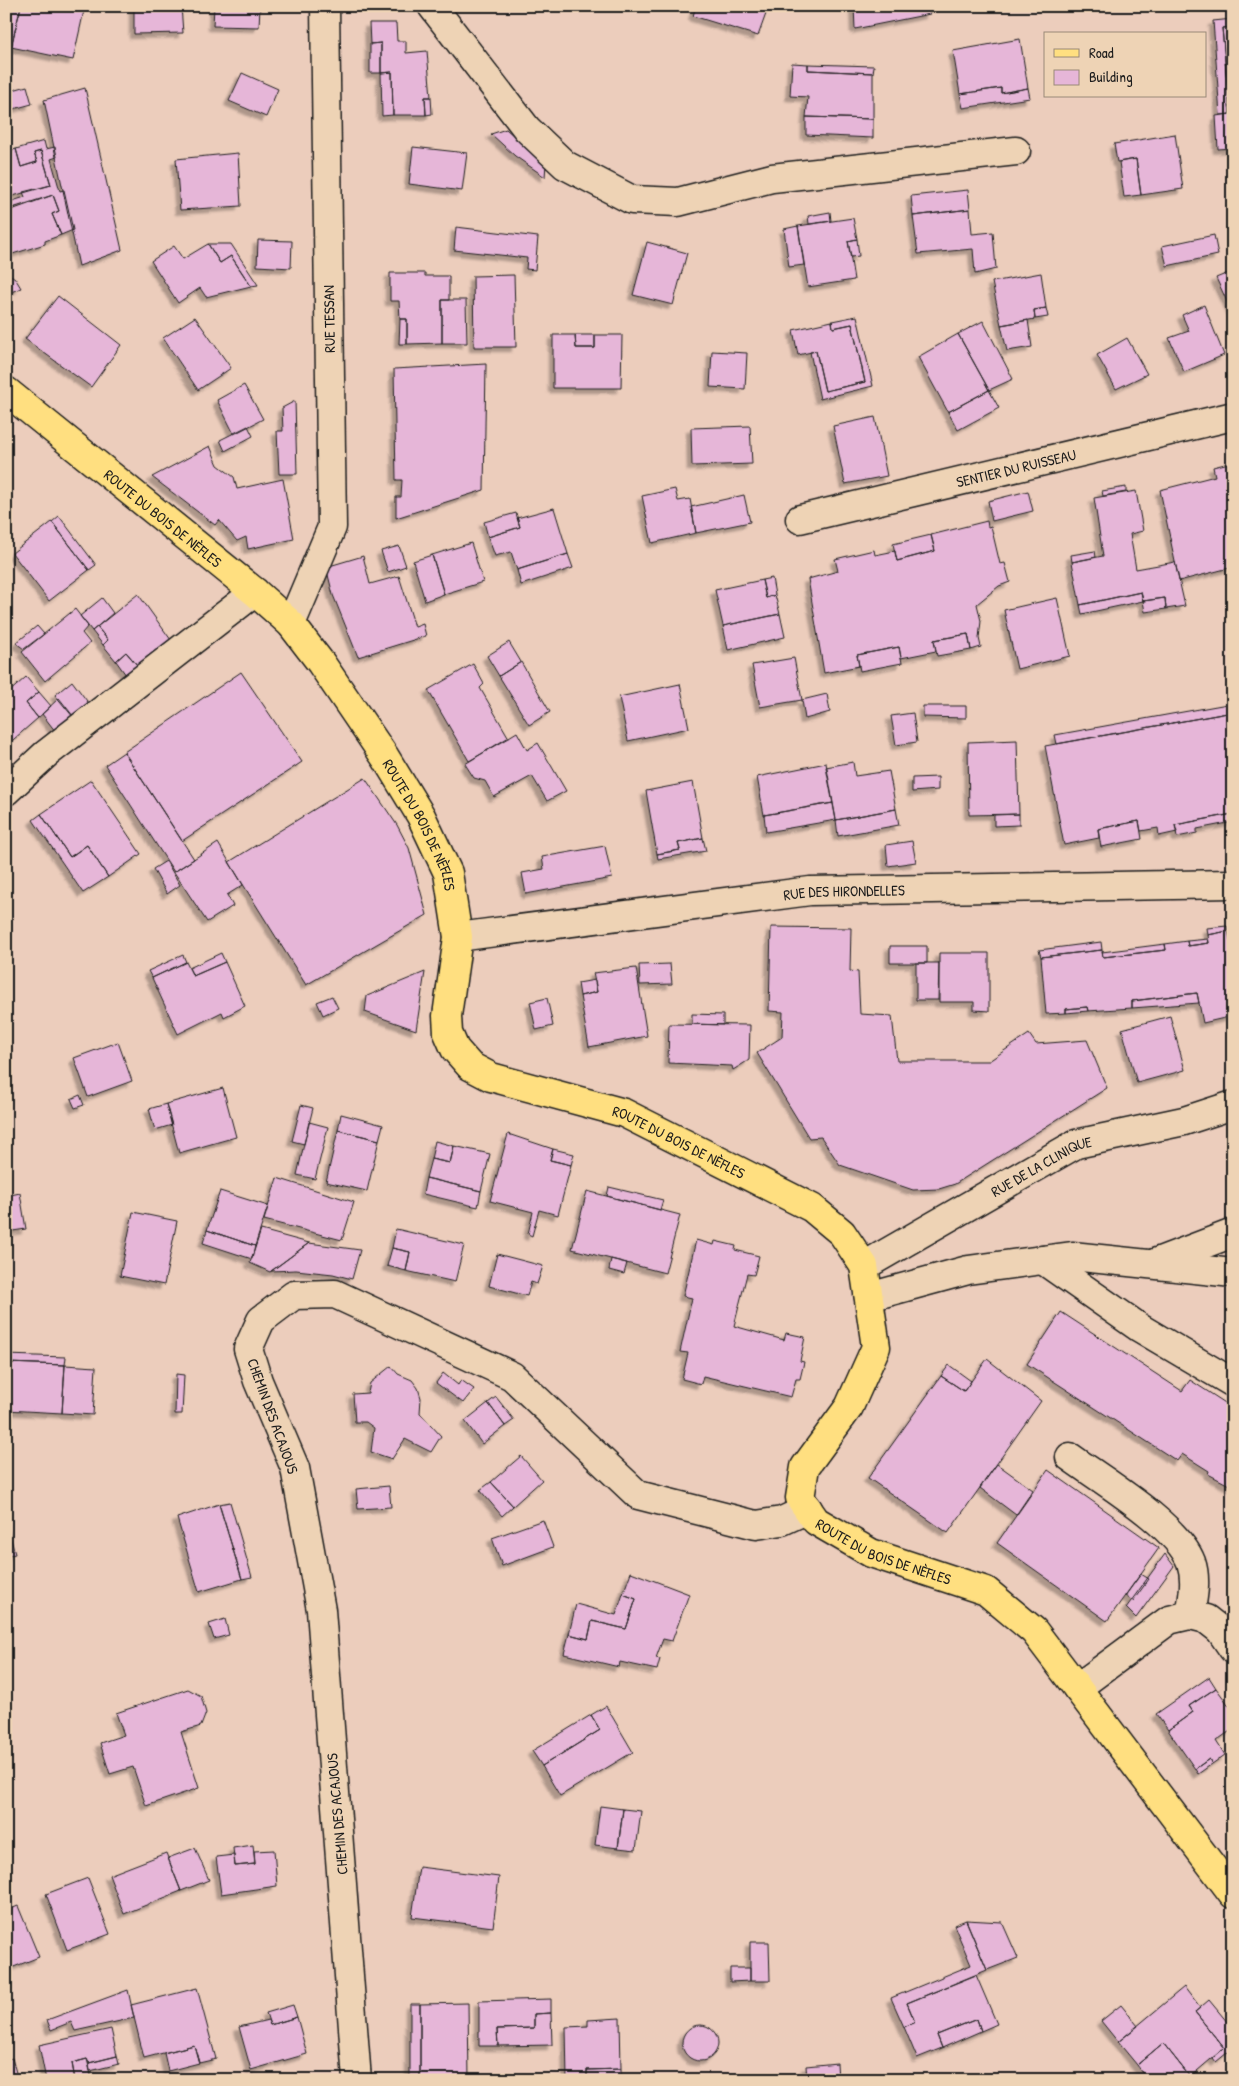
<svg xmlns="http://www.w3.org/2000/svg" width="1239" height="2086" viewBox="0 0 1239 2086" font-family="'Patrick Hand',sans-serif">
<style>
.building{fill:#e6b6d8;stroke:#1c1c1c;filter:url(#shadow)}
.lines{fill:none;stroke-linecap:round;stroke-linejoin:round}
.minor-casing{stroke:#1c1c1c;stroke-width:31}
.major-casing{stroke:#1c1c1c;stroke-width:31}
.minor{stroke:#eed3b5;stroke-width:28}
.major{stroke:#ffdf80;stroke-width:28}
.labels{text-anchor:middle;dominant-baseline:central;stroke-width:4.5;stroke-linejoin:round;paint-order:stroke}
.street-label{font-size:15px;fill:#1c1c1c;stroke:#eed3b5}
</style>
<defs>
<filter id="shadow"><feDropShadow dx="-4.5" dy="4.5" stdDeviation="1" flood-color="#0004"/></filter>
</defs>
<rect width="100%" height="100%" fill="#eccdbc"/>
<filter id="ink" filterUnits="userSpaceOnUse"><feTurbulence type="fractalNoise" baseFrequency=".02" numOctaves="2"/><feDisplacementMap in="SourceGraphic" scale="10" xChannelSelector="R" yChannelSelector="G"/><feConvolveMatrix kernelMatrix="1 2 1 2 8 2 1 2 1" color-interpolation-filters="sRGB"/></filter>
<g filter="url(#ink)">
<path class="building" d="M6 6H21L11 47 6 46Z
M21 6H85L73 60 11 47Z
M134 6H181L183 33 134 34Z
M214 6H260L259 27 213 26Z
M696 6H751L767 11 758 36 693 16Z
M854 6H929L930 14 855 29Z
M1233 19V27L1222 28 1230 114 1220 115 1213 21Z
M369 23H396L397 41H406V53L427 51 431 97H425L426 115H393L392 72 381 73V43L370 44Z
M1233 27V148L1218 149 1216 116 1230 114 1222 28Z
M1020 39 1028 88 1001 93V88L960 94 953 51Z
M381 43V73H370V44Z
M792 63 808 64V70L873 73V119L806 117 808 97 790 96Z
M808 64 874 66 873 73 808 70Z
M392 72 393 115 382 116 381 73Z
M242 73 278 89 266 117 229 101Z
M27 86 32 104 6 111V92Z
M85 88 122 250 79 266 44 100Z
M1001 88V93L1028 88 1030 98 963 108 960 94Z
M425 97H431L432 114 426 115Z
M806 117 873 119V138L806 135Z
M506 129 546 164 545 177 515 156 491 134Z
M1175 134 1183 189 1141 195 1136 159 1117 162 1114 144Z
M44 141 46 149 55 147 57 157 51 159 60 191 64 190 73 230 61 235 52 214 59 211 53 195 6 210V203L25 197 23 192 51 185 41 151 34 153 37 162 21 167 16 149Z
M413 147 467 153 462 191 409 184Z
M16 149 21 167 37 162 34 153 41 151 51 185 6 198V152Z
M238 153 241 206 180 210 176 159Z
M1136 159 1141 195 1124 197 1119 162Z
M968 190 970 209 913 216 911 196Z
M53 195 59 211 52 214 61 235 45 241V244L6 256V212Z
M970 209 972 234 993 232 996 269 975 274 973 249 918 254 913 216Z
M830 212 831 221 809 224 808 216Z
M853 218 857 239 848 241 854 280 808 287 798 226Z
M798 226 804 265 789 267 784 229Z
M456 227 538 237 535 270 526 269 527 258 454 250Z
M1214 235 1218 255 1167 266 1162 246Z
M857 239 859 256 851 257 848 241Z
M258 240 292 241 291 268 257 266Z
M647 242 687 253 673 305 633 295Z
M208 244 220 263 231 256 251 286 206 297 200 288 178 303 151 261 174 246 183 259Z
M208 244H231L258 285 251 286 231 256 220 263Z
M1233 271V314L1216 278Z
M6 272 15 278 21 288 6 294Z
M390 273H425V276H449V300H442V343L407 344V319H400L399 301H390Z
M1041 273 1046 308 1034 310 1035 319 1001 325 992 282Z
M514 275 516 347H474L473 276Z
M58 296 121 345 91 387 25 339Z
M442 300H466L467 343H442Z
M1204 305 1224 355 1184 372 1169 338 1189 331 1182 315Z
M1046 308 1048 317 1035 319 1034 310Z
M857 316 873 386 820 399 810 352 816 351 825 391 865 382 852 324 833 328 832 321Z
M195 317 231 368 198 390 163 338Z
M400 319H407V344H399Z
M1028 320 1032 347 1007 351 1001 325Z
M832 321 833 328 852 324 865 382 825 391 816 351 798 355 793 330Z
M983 321 1013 379 989 390 958 334Z
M958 334 989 390 948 412 918 357Z
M553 335H575L576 348H595V335H622L621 388H553Z
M575 335H595V348H576Z
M1127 338 1147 374 1116 389 1097 355Z
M712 351 747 353 745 389 710 387Z
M486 364 484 490 396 518V497H401L402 480H396L394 369Z
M244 385 263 419 234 434 217 400Z
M989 390 999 408 958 430 948 412Z
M295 401 297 474H279L277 431H283L282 408Z
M875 417 887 476 845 484 833 426Z
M248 426 253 436 225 451 220 440Z
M750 426 752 464 692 466 691 428Z
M210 446 218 465 234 477 237 489 283 479 294 539 248 549 246 537 237 541 219 520 215 525 152 477Z
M1233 462V567L1179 581 1160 490 1215 476 1213 467Z
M1126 487V492L1103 496 1102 491Z
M675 489 678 501 690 499 696 533 652 543 642 496Z
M1028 491 1033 511 992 521 988 501Z
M1136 491 1143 531 1130 534 1136 569 1175 562 1185 606 1166 609 1165 598 1143 601 1141 592 1080 605 1072 562 1103 556 1094 498Z
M744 495 750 522 696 533 691 507Z
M554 508 568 554 517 570 511 552 495 556 488 537 520 527 517 518Z
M516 513 520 527 488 537 484 522Z
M59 516 96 565 89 570 52 522Z
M987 521 988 527 991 526 1000 564 1005 563 1010 582 999 586 977 604 981 621 979 638 981 647 971 650 968 634 934 640 936 651 901 658 899 647 857 655 859 666 824 673 808 579 838 571 835 559 874 550 875 555 895 551 897 561 935 551 931 535Z
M52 522 89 570 49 601 12 553Z
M931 535 935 551 897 561 893 544Z
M471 543 483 582 444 594 432 555Z
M399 546 406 566 388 572 381 551Z
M1095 551 1096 557 1072 562 1071 555Z
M568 554 573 568 521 585 517 570Z
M432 555 444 594 425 601 413 561Z
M363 556 370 584 399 576 415 627 423 624 426 636 358 657 333 595 326 567Z
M772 578 775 595 766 598 762 580Z
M762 580 766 598 775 595 780 614 723 626 715 590Z
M1141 592 1143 601 1082 614 1080 605Z
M138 594 171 640 138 666 126 652 116 661 103 645 108 640 97 627Z
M102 598 113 613 92 631 80 616Z
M1057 598 1070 656 1017 669 1004 610Z
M1165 598 1166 609 1145 612 1143 601Z
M75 609 88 626 82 633 90 643 45 681 22 652Z
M780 614 785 637 728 650 723 626Z
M37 626 44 634 24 649 16 643Z
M97 627 108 640 103 645 92 631Z
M968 634 971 650 937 656 934 640Z
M509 642 521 662 499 676 487 656Z
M899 647 902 663 860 671 857 655Z
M126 652 138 666 126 675 116 661Z
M794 658 802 700 760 707 752 665Z
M521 662 550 712 529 725 499 676Z
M473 664 484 684 480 688 509 738 469 761 428 690Z
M241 672 302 762 182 841 124 752Z
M26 677 39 692 26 703 38 718 6 746V695Z
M72 681 90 705 74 718 55 695Z
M680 684 689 728 628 741 619 697Z
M39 692 51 706 38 718 26 703Z
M827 694 830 712 805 719 802 700Z
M59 698 77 721 59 736 42 714Z
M1233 703V712L1057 744 1055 735Z
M923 706H966V718L923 717Z
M1233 712V814L1175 825 1177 832 1159 836 1158 828 1141 831 1139 821 1098 829 1099 838 1064 845 1045 746Z
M913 713 917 742 896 745 891 716Z
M517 732 527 750 538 743 566 791 547 801 532 776 494 797 485 781 474 778 465 764Z
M1017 740 1019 814 969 815 968 742Z
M124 752 194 859 174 872 105 765Z
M853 762 855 776 889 771 896 809 836 820 826 767Z
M826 763 833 803 764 815 757 777Z
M938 777V790L912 792V778Z
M365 778 397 825 409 848 427 915 306 985 229 862Z
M91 780 141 854 108 877 87 845 70 857 41 814Z
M693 782 703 838 678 843 680 850 657 854 646 791Z
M833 803 836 820 766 832 764 815Z
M896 809 899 825 838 836 836 820Z
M41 814 70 857 87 845 108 877 83 893 33 820Z
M1019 814V825L994 826V815Z
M1232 814 1233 822 1197 829V833L1177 837 1175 825Z
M1139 821 1142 839 1101 847 1098 829Z
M703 838 706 851 658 859 657 854 680 850 678 843Z
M912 841 916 862 888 866 886 845Z
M218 843 243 885 227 895 233 906 207 922 174 872Z
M605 846 612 878 526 894 522 873 544 869 542 857Z
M166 861 180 885 167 894 153 869Z
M1227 926 1228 931 1208 935 1207 928Z
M771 927 851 928 850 971 858 972 860 1014 892 1016 897 1061H989L1029 1034 1036 1044 1087 1040 1107 1088 955 1184 939 1189 913 1190 840 1165 821 1137 809 1138 757 1053 782 1037 783 1012 769 1011Z
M1228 931 1233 954V1016L1203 1023 1197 993 1132 1001V1008L1088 1011 1087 1007 1066 1009V1013L1046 1014 1041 957 1102 950 1103 957 1166 950 1165 944 1187 941 1188 946 1209 943 1208 935Z
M1208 939 1209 943 1188 946 1187 941Z
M1101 942 1102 950 1041 957 1039 950Z
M1165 944 1166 950 1103 957 1102 952Z
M890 946H927V963H890Z
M221 953 225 962 193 976 189 968Z
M939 953H989V1011L974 1010V1002H939Z
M183 955 186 962 152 978 148 971Z
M186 962 193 976 225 962 245 1006 224 1017 222 1012 178 1034 152 978Z
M916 963H939L938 1000H916Z
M670 964 672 984 640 985 639 965Z
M636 968 647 1036 589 1047 580 996 597 992 593 973Z
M425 972 416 1030 365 1012 367 996Z
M595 980 597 992 580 996 578 983Z
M1197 993 1199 1003 1132 1008V1001Z
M332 996 338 1008 323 1015 317 1002Z
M547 998 553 1026 536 1030 530 1002Z
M1087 1007 1088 1011 1066 1013V1009Z
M692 1014 723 1015V1025L692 1024Z
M1170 1016 1185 1070 1137 1083 1122 1029Z
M669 1024 750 1025 749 1060 733 1070 732 1066 668 1063Z
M118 1042 132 1081 88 1097 74 1058Z
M6 1057 11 1073 6 1074Z
M223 1088 236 1137 179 1153 166 1104Z
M80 1095 84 1105 75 1108 71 1099Z
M166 1104 172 1125 155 1130 149 1109Z
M301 1105 313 1108 304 1144 292 1141Z
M341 1114 383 1125 379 1140 338 1130Z
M309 1122 328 1127 315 1179 297 1175Z
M338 1130 379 1140 367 1191 326 1182Z
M508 1134 553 1149 550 1160 571 1165 558 1215 539 1210 532 1236 528 1234 533 1212 490 1201Z
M435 1141 454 1146 450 1163 431 1159Z
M454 1146 490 1154 481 1191 426 1178 431 1159 450 1163Z
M553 1149 574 1154 571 1165 550 1160Z
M277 1178 354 1202 342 1240 264 1220Z
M426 1178 481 1191 478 1207 423 1194Z
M609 1187 663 1200 660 1210 607 1196Z
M220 1191 268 1206 255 1246 207 1230Z
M587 1191 680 1215 665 1273 572 1249Z
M20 1193 26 1229 6 1232V1196Z
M133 1212 177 1221 164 1285 120 1276Z
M396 1229 464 1245 455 1282 406 1271 410 1252 392 1248Z
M207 1230 255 1246 252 1259 203 1243Z
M261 1230 309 1243 270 1272 250 1263Z
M696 1240 714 1245 715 1241 736 1246 735 1250 759 1256 754 1275 747 1274 734 1326 784 1340 786 1333 805 1337 800 1361 804 1362 800 1379H796L791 1397 703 1376 701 1384 682 1379 688 1353 680 1352 692 1298 683 1296Z
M309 1243 360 1250 352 1279 333 1274 296 1270 271 1271Z
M392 1248 410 1252 406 1271 387 1266Z
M497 1254 543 1266 537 1284 531 1282 527 1296 489 1286Z
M611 1259 627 1263 624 1274 609 1270Z
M1061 1312 1182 1391 1190 1380 1233 1408V1487L1208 1474 1209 1471 1182 1454 1177 1461 1027 1364Z
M6 1355 66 1357 65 1365 6 1363Z
M987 1359 1041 1401 948 1533 868 1478 941 1376 964 1391Z
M6 1363 65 1365 62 1413 6 1410Z
M65 1365 96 1367 93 1415 62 1413Z
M949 1365 971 1381 964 1391 941 1376Z
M391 1366 398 1374 412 1380 418 1388 421 1398 420 1413 441 1436 431 1452 405 1439 392 1459 371 1452 374 1428 366 1422H355L353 1394 368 1393 370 1383Z
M443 1373 458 1385 461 1380 474 1389 463 1403 436 1383Z
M176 1374 184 1375 182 1414H175Z
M496 1397 514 1420 505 1426 488 1403Z
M488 1403 505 1426 482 1444 465 1421Z
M521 1456 542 1480 513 1506 491 1482Z
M997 1464 1033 1490 1016 1515 980 1488Z
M1048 1470 1159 1548 1107 1621 997 1543Z
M491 1482 513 1506 502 1516 480 1490Z
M389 1486 391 1507 358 1509 356 1489Z
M230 1502 252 1577 242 1579 219 1504Z
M219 1504 242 1579 199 1592 177 1518Z
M543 1520 553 1547 502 1566 492 1538Z
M6 1521 15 1554 6 1556Z
M1165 1554 1174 1566 1136 1618 1126 1608Z
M631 1572 689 1594 672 1641 663 1639 656 1658 660 1659 657 1670 620 1662 619 1667 564 1654 569 1634 588 1639 592 1621 626 1629 636 1599 623 1594Z
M1141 1574 1149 1579 1133 1601 1125 1596Z
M623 1594 636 1599 626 1629 592 1621 588 1639 569 1634 576 1604 616 1615Z
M225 1619 229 1635 214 1639 209 1624Z
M1209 1677 1216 1688 1189 1706 1193 1712 1168 1730 1156 1714Z
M1216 1688 1233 1711V1729L1216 1741 1225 1755 1212 1764 1209 1759 1195 1769 1168 1730 1193 1712 1189 1706Z
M188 1689 201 1696 206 1713 201 1726 181 1732 199 1788 146 1806 133 1767 110 1774 100 1743 124 1735 116 1713Z
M606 1706 633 1752 560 1796 542 1766 600 1730 591 1715Z
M591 1715 600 1730 542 1766 532 1751Z
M1209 1759 1212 1764 1198 1774 1195 1769Z
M600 1806 623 1809 618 1848 595 1845Z
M623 1809 641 1811 636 1850 618 1848Z
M253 1845 255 1864 235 1866 233 1848Z
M195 1848 209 1880 181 1891 168 1858Z
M274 1850 277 1886 221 1894 216 1857 234 1855 235 1866 255 1864 254 1851Z
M166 1853 181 1891 124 1914 109 1875Z
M419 1867 499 1877 493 1927 412 1917Z
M88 1878 110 1934 67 1950 46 1894Z
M18 1906 39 1957 6 1970V1911Z
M966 1920 1002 1922 1018 1958 987 1970Z
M966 1920 987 1970 907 2003 915 2022 904 2027 891 1998 971 1965 954 1925Z
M750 1942H769L770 1981H750Z
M730 1968H750V1981L730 1982Z
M976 1975 997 2024 981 2031 977 2019 937 2035 942 2048 917 2058 904 2027 915 2022 907 2003Z
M1184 1987 1200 2008 1195 2012 1224 2048 1190 2077 1163 2043 1137 2065 1118 2042Z
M197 1988 216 2059 199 2063 194 2045 144 2058 131 2005Z
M128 1990 134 2018 75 2031 71 2022 51 2030 47 2020Z
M551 1999V2013L534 2014V2028L497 2029 498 2046H479V2001Z
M1209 2000 1233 2029V2048L1216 2062 1213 2058 1224 2048 1195 2012Z
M468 2003 469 2080H420V2004Z
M410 2004H420V2080H410Z
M293 2005 297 2017 270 2025 266 2013Z
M1121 2005 1138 2026 1118 2042 1101 2021Z
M551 2013 552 2045 498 2046 497 2029 534 2028V2014Z
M297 2017 307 2054 251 2070 239 2027 268 2020 270 2025Z
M620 2018 621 2069 587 2070V2080H567L566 2027 588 2026V2020Z
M977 2019 981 2031 942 2048 937 2035Z
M682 2043a18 18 0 1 1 36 0a18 18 0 1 1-36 0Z
M111 2029 117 2056 89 2063 87 2059 72 2063 75 2080H46L39 2045Z
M1163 2043 1190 2077 1186 2080H1148L1137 2065Z
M194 2045 199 2063 168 2071 164 2053Z
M117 2056 119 2064 90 2071 89 2063Z
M12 2058 18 2080H6V2060Z
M87 2059 92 2079 75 2080 72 2063Z
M837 2063 838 2080H807L806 2066Z
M621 2069V2080H587V2070Z"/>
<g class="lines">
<defs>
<g id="minor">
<path d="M432 6 527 129 565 165 632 200 678 202 772 178 1016 151"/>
<path id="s1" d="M800 519 1233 416"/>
<path d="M291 624 332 527 325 6"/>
<path d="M6 791 46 754 255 592"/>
<path id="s2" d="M458 937 810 891 1233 884"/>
<path d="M1043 1260 1140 1328 1233 1383"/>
<path d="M1157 1262 1233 1233"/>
<path id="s3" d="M864 1266 1076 1144 1184 1121 1233 1105"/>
<path d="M869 1297 968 1270 1072 1256 1233 1273"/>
<path d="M1070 1457C1103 1481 1177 1525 1191 1562 1197 1579 1193 1598 1190 1615"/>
<path d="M1077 1688 1169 1620 1190 1615 1206 1619 1220 1630 1233 1649"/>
<path d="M357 2080 321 1610 295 1468 258 1381 248 1349 261 1320 294 1295 335 1294 512 1376 638 1495 756 1525 782 1521 808 1509"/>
</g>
<g id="major">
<path id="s4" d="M6 391 255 592 291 624 321 663 385 757 421 816 448 873 458 937 447 1016 448 1033 455 1049 470 1066 491 1077 624 1113 812 1208 842 1233 864 1266 876 1347 849 1407 805 1467 800 1498 816 1521 871 1553 986 1591 1034 1631 1233 1894"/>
</g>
</defs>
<use href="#minor" class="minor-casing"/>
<use href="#major" class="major-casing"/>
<use href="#minor" class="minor"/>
<use href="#major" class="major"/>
</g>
</g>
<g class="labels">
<g class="street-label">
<text transform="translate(329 319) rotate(-91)">RUE TESSAN</text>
<text stroke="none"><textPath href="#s1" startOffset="222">SENTIER DU RUISSEAU</textPath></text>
<text stroke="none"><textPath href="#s4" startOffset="202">ROUTE DU BOIS DE NÈFLES</textPath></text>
<text stroke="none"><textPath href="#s4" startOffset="608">ROUTE DU BOIS DE NÈFLES</textPath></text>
<text stroke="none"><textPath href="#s2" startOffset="389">RUE DES HIRONDELLES</textPath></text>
<text stroke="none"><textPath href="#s4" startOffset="1088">ROUTE DU BOIS DE NÈFLES</textPath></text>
<text stroke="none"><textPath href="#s3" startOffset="204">RUE DE LA CLINIQUE</textPath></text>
<text transform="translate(273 1416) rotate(70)">CHEMIN DES ACAJOUS</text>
<text stroke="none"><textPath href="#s4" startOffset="1672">ROUTE DU BOIS DE NÈFLES</textPath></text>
<text transform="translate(337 1814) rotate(-95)">CHEMIN DES ACAJOUS</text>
</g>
</g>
<rect width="1239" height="2086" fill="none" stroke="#eed3b5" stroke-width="25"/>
<rect x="12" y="12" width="1214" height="2061" fill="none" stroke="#1c1c1c" stroke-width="2" filter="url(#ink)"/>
<rect x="1044" y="32" width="162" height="65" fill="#eed3b5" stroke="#9a8a78"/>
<rect x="1054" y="49" width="25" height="8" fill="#ffdf80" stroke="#9a8a78"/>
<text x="1089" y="58" font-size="15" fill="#1c1c1c">Road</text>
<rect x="1054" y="70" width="25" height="15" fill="#e6b6d8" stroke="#9a8a78"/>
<text x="1089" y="82" font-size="15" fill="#1c1c1c">Building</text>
</svg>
